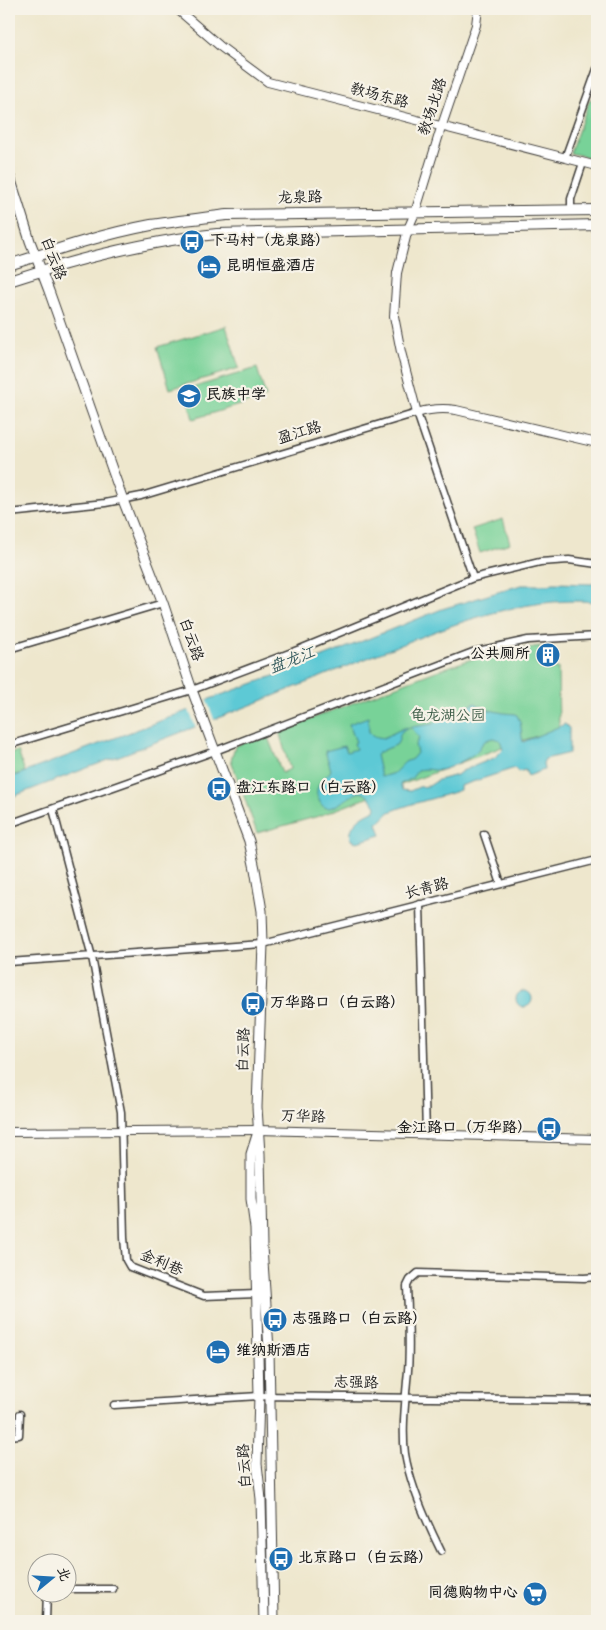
<svg xmlns="http://www.w3.org/2000/svg" width="606" height="1630" viewBox="0 0 606 1630" font-family="'Gochi Hand','LXGW WenKai TC',sans-serif">
<style>
.green{fill:#78d298;stroke:#4a775a}
.water{fill:#5dc9d5;stroke:#3c7278;fill-rule:evenodd}
.pier{fill:#eee7cd}
.lines{fill:none;stroke-linecap:round;stroke-linejoin:round}
.minor-casing{stroke:#3c3a37;stroke-width:9}
.tertiary-casing{stroke:#3c3a37;stroke-width:10}
.secondary-casing{stroke:#3c3a37;stroke-width:11}
.primary-casing{stroke:#3c3a37;stroke-width:12}
.minor{stroke:#fff;stroke-width:6}
.tertiary{stroke:#fff;stroke-width:8}
.secondary{stroke:#fff;stroke-width:9}
.primary{stroke:#fff;stroke-width:10}
.labels{text-anchor:middle;dominant-baseline:central;stroke-width:4.5;stroke-linejoin:round;paint-order:stroke}
.street-label{font-size:15px;fill:#1c1c1c;stroke:#f7f3e8}
.poi-label{font-size:15px;font-weight:bold;fill:#1c1c1c;stroke:#f7f3e8;text-anchor:start}
.park-label{font-size:15px;fill:#3c5c47;stroke:#f7f3e8}
.water-label{font-size:16px;font-style:italic;fill:#33595d;stroke:#f7f3e8}
</style>
<rect width="100%" height="100%" fill="#f7f3e8"/>
<filter id="ink" filterUnits="userSpaceOnUse"><feTurbulence type="fractalNoise" baseFrequency=".02" numOctaves="2"/><feDisplacementMap in="SourceGraphic" scale="10" xChannelSelector="R" yChannelSelector="G"/><feConvolveMatrix kernelMatrix="1 2 1 2 8 2 1 2 1" color-interpolation-filters="sRGB"/></filter>
<filter id="wash" filterUnits="userSpaceOnUse"><feTurbulence type="fractalNoise" baseFrequency=".0096" numOctaves="4" result="noise"/><feDisplacementMap in="SourceGraphic" scale="20" xChannelSelector="R" yChannelSelector="G"/><feGaussianBlur stdDeviation="1.12" result="paint"/><feColorMatrix in="noise" values="0 0 0 0 0 0 0 0 0 0 0 0 0 0 0 0 0 1.4 0 .05"/><feComposite in="paint" operator="in"/></filter>
<g filter="url(#wash)">
<rect width="100%" height="100%" fill="#eee7cd"/>
<path class="green" d="M590 99 597 101V159L570 153Z
M226 326 239 368 170 389 157 347Z
M257 368 266 397 193 419 185 390Z
M503 519 510 543 480 553 472 529Z
M540 646 541 668H558L559 729 502 747 319 816 257 833 231 760 235 746 267 735 282 773 290 769 279 731 436 671 481 656Z
M18 751 25 772 9 777V754Z
M200 1614 247 1615V1621H200Z"/>
<path class="water" d="M553 583 597 584V602C521 595 445 627 375 655 335 671 296 687 256 703 174 736 91 766 9 798V778L189 710 207 700 293 669 442 609 521 585H549Z
M475 703 489 710 504 713 516 714C523 723 520 732 523 742L565 724 569 728V753L545 759 543 763 544 770 528 776 525 770 518 772 515 768 460 786V790C438 798 415 802 392 811 386 813 384 820 377 823L381 835 357 842 351 840C348 824 361 816 375 810L376 806C373 801 367 794 361 792 347 794 327 821 319 800 316 795 316 790 319 785 321 779 328 776 331 770L325 751 344 746 347 752 356 749 354 743 356 742 349 724 368 717 369 733 372 736 383 738 404 728 433 724 450 713H455ZM408 728H412L419 738 415 745 417 753 412 759 405 762 394 773 381 777 376 755C381 750 396 746 397 744 402 736 397 732 408 728ZM493 738 500 740 503 749 494 758 462 771 457 775 438 780 429 786 419 787 410 791 402 790 400 784 411 779 418 770C430 767 436 774 450 767 458 763 468 759 475 753 483 746 480 741 493 738Z
M516 999a8 8 0 1 1 16 0a8 8 0 1 1-16 0Z"/>
<path class="pier" d="M206 698 215 722 196 728 188 708Z"/>
</g>
<g filter="url(#ink)">
<g class="lines">
<defs>
<path id="minor" d="M565 158 597 69
M571 210V199L583 163
M9 513 105 503 141 496 417 413 473 578
M9 649 163 603
M9 745 192 690 300 649 473 578 540 562 569 560 597 564
M53 809 92 957 121 1112 124 1238 126 1260 130 1267 204 1296 257 1294
M9 824 215 751 473 652 528 640 597 636
M484 834 501 884
M420 904 426 1135
M9 962 263 944 597 860
M114 1405 259 1396 597 1400
M9 1436 19 1435 20 1414
M441 1551C427 1523 410 1484 405 1454 402 1430 405 1405 407 1381 411 1351 408 1316 407 1286L410 1280 418 1273 584 1278 597 1277
M68 1589H113
M46 1621 47 1592"/>
<path id="tertiary" d="M177 9 221 47 268 82 597 166
M478 9 476 25 441 128 415 213 408 229 397 273 394 316 401 352 417 413C430 409 442 408 456 410L597 443
M9 1132 258 1130 597 1139"/>
<path id="secondary" d="M9 174 30 241 49 291 123 500 163 603 192 690 249 841 255 869 262 911 263 944 257 1107 260 1154 262 1247 269 1349 274 1621
M257 1135 251 1154V1199L255 1228 259 1396 257 1464 261 1499 264 1621"/>
<path id="primary" d="M9 265C55 250 103 234 151 225 176 221 202 218 227 215L597 210
M9 281C77 259 146 241 217 234L597 225"/>
</defs>
<use href="#minor" class="minor-casing"/>
<use href="#tertiary" class="tertiary-casing"/>
<use href="#secondary" class="secondary-casing"/>
<use href="#primary" class="primary-casing"/>
<use href="#minor" class="minor"/>
<use href="#tertiary" class="tertiary"/>
<use href="#secondary" class="secondary"/>
<use href="#primary" class="primary"/>
</g>
</g>
<defs>
<symbol id="bus-disc" viewBox="-11 -11 22 22"><circle r="9.5" fill="#1f6fb2" stroke="#f7f3e8"/><path d="M-5-6H5V4H4V6H2V4H-2V6H-4V4H-5ZM-3.5-4V0h7V-4ZM-3.5 1.2v1.5H-2V1.2ZM2 1.2v1.5H3.5V1.2Z" fill="#fff"/></symbol>
<symbol id="hotel-disc" viewBox="-11 -11 22 22"><circle r="9.5" fill="#1f6fb2" stroke="#f7f3e8"/><path d="M-6-4.5h1.5V1H6V5H4.5V3h-9V5H-6ZM-4 0a1.8 1.8 0 1 1 3.6 0ZM.5 0V-2.5h3Q6-2.5 6 0Z" fill="#fff"/></symbol>
<symbol id="school-disc" viewBox="-11 -11 22 22"><circle r="9.5" fill="#1f6fb2" stroke="#f7f3e8"/><path d="M0-5L7-2L0 1L-7-2ZM-4 1L0 2.5L4 1V4Q0 6-4 4Z" fill="#fff"/></symbol>
<symbol id="building-disc" viewBox="-11 -11 22 22"><circle r="9.5" fill="#1f6fb2" stroke="#f7f3e8"/><path d="M-4-6H4V6H1V3H-1V6H-4ZM-2.5-4.3h1.7v1.8h-1.7ZM.8-4.3h1.7v1.8H.8ZM-2.5-1h1.7V.8h-1.7ZM.8-1h1.7V.8H.8Z" fill="#fff"/></symbol>
<symbol id="supermarket-disc" viewBox="-11 -11 22 22"><circle r="9.5" fill="#1f6fb2" stroke="#f7f3e8"/><path d="M-6-5.5h2.5l.6 2H6L4.5 2H-2.5L-4.4-4H-6ZM-1.5 3.2a1.3 1.3 0 1 0 .1 0ZM3 3.2a1.3 1.3 0 1 0 .1 0Z" fill="#fff"/></symbol>
</defs>
<g fill-rule="evenodd">
<use href="#bus-disc" x="178" y="228" width="28" height="28"/>
<use href="#hotel-disc" x="195" y="253" width="28" height="28"/>
<use href="#school-disc" x="175" y="382" width="28" height="28"/>
<use href="#building-disc" x="534" y="641" width="28" height="28"/>
<use href="#bus-disc" x="205" y="775" width="28" height="28"/>
<use href="#bus-disc" x="239" y="990" width="28" height="28"/>
<use href="#bus-disc" x="535" y="1115" width="28" height="28"/>
<use href="#bus-disc" x="261" y="1306" width="28" height="28"/>
<use href="#hotel-disc" x="204" y="1338" width="28" height="28"/>
<use href="#bus-disc" x="267" y="1545" width="28" height="28"/>
<use href="#supermarket-disc" x="521" y="1580" width="28" height="28"/>
</g>
<g class="labels">
<g class="street-label">
<text transform="translate(379 97) rotate(15)">教场东路</text>
<text transform="translate(434 107) rotate(-72)">教场北路</text>
<text transform="translate(300 199) rotate(-1)">龙泉路</text>
<text transform="translate(52 259) rotate(69)">白云路</text>
<text transform="translate(300 434) rotate(-17)">盈江路</text>
<text transform="translate(190 640) rotate(71)">白云路</text>
<text transform="translate(427 890) rotate(-14)">长青路</text>
<text transform="translate(245 1050) rotate(-88)">白云路</text>
<text transform="translate(303 1118) rotate(2)">万华路</text>
<text transform="translate(161 1264) rotate(23)">金利巷</text>
<text transform="translate(356 1384) rotate(1)">志强路</text>
<text transform="translate(246 1466) rotate(-93)">白云路</text>
</g>
<g class="poi-label">
<text x="210" y="242">下马村（龙泉路）</text>
<text x="226" y="267">昆明恒盛酒店</text>
<text x="206" y="396">民族中学</text>
<text x="530" y="655" text-anchor="end">公共厕所</text>
<text x="236" y="789">盘江东路口（白云路）</text>
<text x="270" y="1004">万华路口（白云路）</text>
<text x="532" y="1129" text-anchor="end">金江路口（万华路）</text>
<text x="292" y="1320">志强路口（白云路）</text>
<text x="236" y="1352">维纳斯酒店</text>
<text x="298" y="1559">北京路口（白云路）</text>
<text x="518" y="1594" text-anchor="end">同德购物中心</text>
</g>
<g class="park-label">
<text x="448" y="717">龟龙湖公园</text>
</g>
<g class="water-label">
<text transform="translate(293 662) rotate(-21)">盘龙江</text>
</g>
</g>
<rect width="606" height="1630" fill="none" stroke="#f7f3e8" stroke-width="30"/>
<g transform="translate(52 1578) rotate(72)"><circle r="24" fill="#f7f3e8" stroke="#9f9d96"/>
<path d="M0-4L9 19L0 12L-9 19Z" fill="#1f6fb2"/>
<text y="-8" font-size="14" font-weight="bold" text-anchor="middle" fill="#1c1c1c">北</text>
</g>
</svg>
